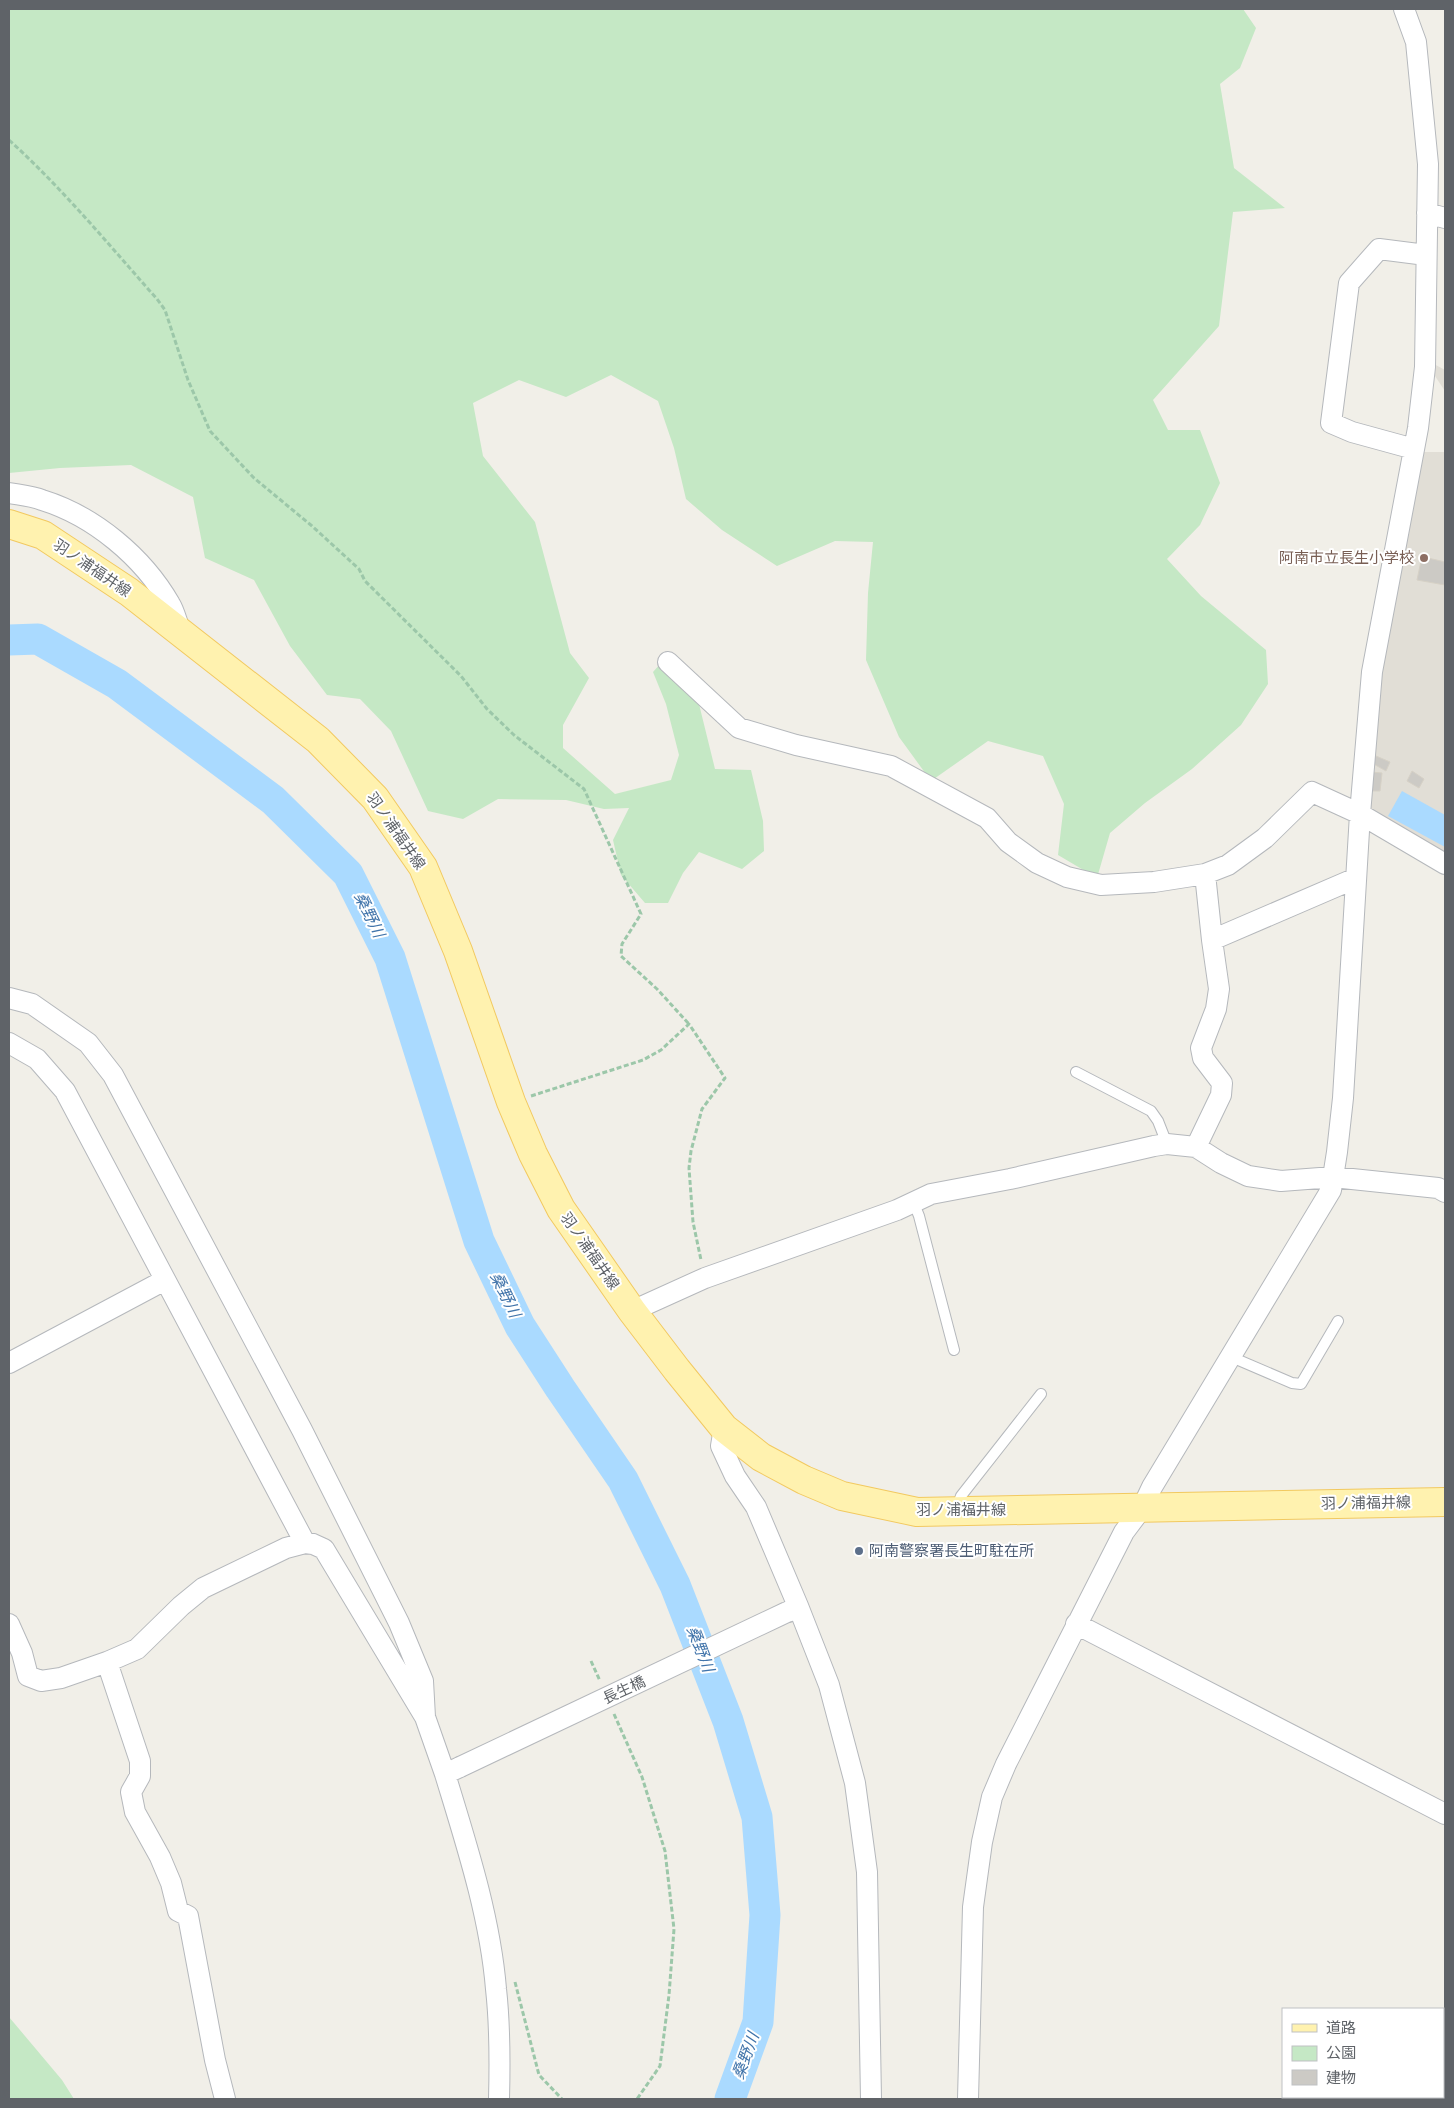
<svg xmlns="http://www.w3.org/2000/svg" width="1454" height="2108" viewBox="0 0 1454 2108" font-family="'Varela Round','Noto Sans JP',sans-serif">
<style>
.education{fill:#e1ded6}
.green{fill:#c5e8c5}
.water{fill:#aadaff}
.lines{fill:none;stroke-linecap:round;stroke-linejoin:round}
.river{stroke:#aadaff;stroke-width:31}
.building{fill:#cccac5;stroke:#d6d1c6}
.lane-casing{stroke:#b5b8bc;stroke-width:12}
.street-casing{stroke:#b5b8bc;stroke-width:22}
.primary-casing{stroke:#f2c960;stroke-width:30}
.path{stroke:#9cc7a9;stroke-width:3;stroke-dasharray:5 2.5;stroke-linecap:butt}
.lane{stroke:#fff;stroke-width:10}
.street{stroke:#fff;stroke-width:20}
.primary{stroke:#fff2af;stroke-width:28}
.street-bridge-casing{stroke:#b5b8bc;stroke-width:22;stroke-linecap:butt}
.street-bridge{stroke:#fff;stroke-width:20}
.education-dot{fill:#8d6e63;stroke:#fff;stroke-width:2}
.service-dot{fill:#5c6f8a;stroke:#fff;stroke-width:2}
.labels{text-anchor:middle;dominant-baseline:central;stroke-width:4;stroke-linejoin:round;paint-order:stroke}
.education-label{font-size:15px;fill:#785e54;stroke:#fff;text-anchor:end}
.street-label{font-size:15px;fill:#5f6368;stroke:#fff}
.service-label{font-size:15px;fill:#4e5e75;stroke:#fff;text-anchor:start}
.water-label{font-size:16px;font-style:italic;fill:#4174aa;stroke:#fff}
</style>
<rect width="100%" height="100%" fill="#f1efe8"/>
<path class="education" d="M1434 364 1445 370V391L1433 373Z
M1423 452H1445V856L1374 816 1365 804 1382 663Z"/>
<path class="green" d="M9 9H1243L1256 28 1240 68 1220 84 1234 168 1285 208 1233 212 1219 326 1153 400 1168 430H1200L1220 483 1200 525 1167 559 1201 596 1266 650 1268 684 1241 725 1192 769 1145 803 1110 833 1097 878 1058 855 1064 804 1043 756 988 741 931 781 899 737 866 660 868 593 873 542 835 541 777 566 722 530 686 499 674 448 658 401 611 375 566 397 519 380 473 403 483 456 535 522 570 653 589 678 563 725V748L615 794 671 780 679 755 666 704 653 672 661 663 698 700 715 769 751 770 763 821 764 851 742 869 699 852 683 873 668 903H645L621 875 613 840 629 808 604 809 566 800 498 799 463 819 428 811 391 731 360 699 327 695 290 646 254 580 205 558 193 497 131 465 60 468 9 473Z
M9 2017 62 2080 74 2099H9Z"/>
<path class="water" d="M1402 791 1445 815V847L1388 816Z"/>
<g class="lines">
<path class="river" d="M9 640 38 639 117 684 273 800 348 874 390 958 479 1241 520 1326 560 1388 623 1480 675 1585 728 1721 757 1817 765 1915 758 2022 730 2099"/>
</g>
<path class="building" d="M1428 558 1445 562V585L1417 580 1421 561 1428 562Z
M1376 756 1390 762 1386 771 1372 763Z
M1412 771 1424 779 1419 788 1407 781Z
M1371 772 1382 773 1380 791H1370Z"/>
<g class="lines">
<defs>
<path id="lane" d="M1076 1072 1151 1111 1158 1121 1167 1144
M913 1201 919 1216 954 1350
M1229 1356 1292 1383 1301 1384 1338 1321
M956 1510 961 1496 1041 1394"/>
<path id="street" d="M1427 213 1445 218
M1414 449 1352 432 1331 423 1349 283 1379 249 1426 255
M9 493C20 495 32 496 42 500 94 516 143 557 170 604 175 612 177 623 181 632
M668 662 739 728 796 745 891 766 987 818 1008 842 1037 863 1067 877 1101 885 1154 882 1205 874 1228 865 1265 838 1312 792 1360 814 1445 864
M1205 874 1212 940 1356 878
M9 998 32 1004 88 1043 113 1075 302 1430 399 1623 423 1681 425 1717
M9 1043 37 1059 65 1091 305 1543
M1196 1147 1221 1095 1222 1083 1203 1058 1201 1048 1216 1009 1219 989 1212 940
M632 1311 705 1278 897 1210 931 1194 1010 1179 1154 1146 1167 1144 1196 1147 1221 1163 1248 1176 1281 1181 1333 1177 1438 1188 1445 1192
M9 1363 165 1280
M724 1428 721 1446 735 1476 756 1507 798 1606 788 1612
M798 1606 829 1685 855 1783 867 1872 871 2099
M9 1624 22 1653 28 1676 41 1681 61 1678 107 1662 137 1649 181 1606 203 1588 286 1548 305 1543 313 1544 324 1549 425 1717 445 1774 460 1767
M1076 1624 1445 1814
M107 1662 140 1761V1776L131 1792 135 1812 160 1857 171 1883 178 1911 188 1916 215 2060 225 2099
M445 1774C466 1843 490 1916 496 1989 500 2025 500 2062 499 2099
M968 2099 973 1907 982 1842 992 1797 1006 1764 1124 1532 1142 1508 1152 1487 1331 1190 1337 1152 1343 1098 1360 814 1372 672 1418 428 1425 367 1428 164 1416 42 1404 9"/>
<path id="primary" d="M9 524 43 535 129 592 318 740 375 798 423 867 458 951 511 1102 533 1154 561 1209 632 1311 677 1370 724 1428 761 1457 804 1480 842 1496 917 1512 1445 1502"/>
</defs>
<use href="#lane" class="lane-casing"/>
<use href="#street" class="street-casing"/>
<use href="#primary" class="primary-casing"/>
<path class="path" d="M9 140C63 189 109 245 157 299L165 310 188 380 210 431 254 478 312 526 359 569 365 581 461 676 487 709 514 735 584 789 641 914 622 944 621 956 657 989 689 1024
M531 1096 643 1060 661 1050 689 1024 725 1078 702 1109 691 1151 689 1168 693 1222 701 1260
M591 1661 600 1681
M614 1714 642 1777 665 1851 674 1929 669 1995 660 2066 637 2099
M515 1982 539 2075 562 2099"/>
<use href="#lane" class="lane"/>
<use href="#street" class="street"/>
<use href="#primary" class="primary"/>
<defs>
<path id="street-bridge" d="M460 1767 787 1612"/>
</defs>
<use href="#street-bridge" class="street-bridge-casing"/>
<use href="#street-bridge" class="street-bridge"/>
</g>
<circle class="education-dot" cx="1424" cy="558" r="5"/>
<circle class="service-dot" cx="859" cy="1551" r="5"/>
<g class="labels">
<g class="education-label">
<text x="1414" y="558">阿南市立長生小学校</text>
</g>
<g class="street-label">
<text transform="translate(92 568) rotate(34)">羽ノ浦福井線</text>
<text transform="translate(396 831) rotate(55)">羽ノ浦福井線</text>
<text transform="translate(590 1251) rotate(55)">羽ノ浦福井線</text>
<text transform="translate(1366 1503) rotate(-1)">羽ノ浦福井線</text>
<text x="961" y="1510">羽ノ浦福井線</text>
<text transform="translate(624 1690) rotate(-25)">長生橋</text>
</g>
<g class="service-label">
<text x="869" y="1551">阿南警察署長生町駐在所</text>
</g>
<g class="water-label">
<text transform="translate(369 915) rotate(64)">桑野川</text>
<text transform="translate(505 1295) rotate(64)">桑野川</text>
<text transform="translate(700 1649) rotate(69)">桑野川</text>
<text transform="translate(746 2056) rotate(-70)">桑野川</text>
</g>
</g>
<rect width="1454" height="2108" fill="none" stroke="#5f6368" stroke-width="20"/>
<rect x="1282" y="2008" width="162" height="90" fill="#ffffff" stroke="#bfc1c3"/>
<rect x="1292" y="2024" width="25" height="8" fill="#fff2af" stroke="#bfc1c3"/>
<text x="1326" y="2033" font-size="15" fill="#5f6368">道路</text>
<rect x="1292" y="2046" width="25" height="15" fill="#c5e8c5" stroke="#bfc1c3"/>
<text x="1326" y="2058" font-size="15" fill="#5f6368">公園</text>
<rect x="1292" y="2070" width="25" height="15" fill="#cccac5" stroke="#bfc1c3"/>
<text x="1326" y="2083" font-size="15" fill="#5f6368">建物</text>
</svg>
